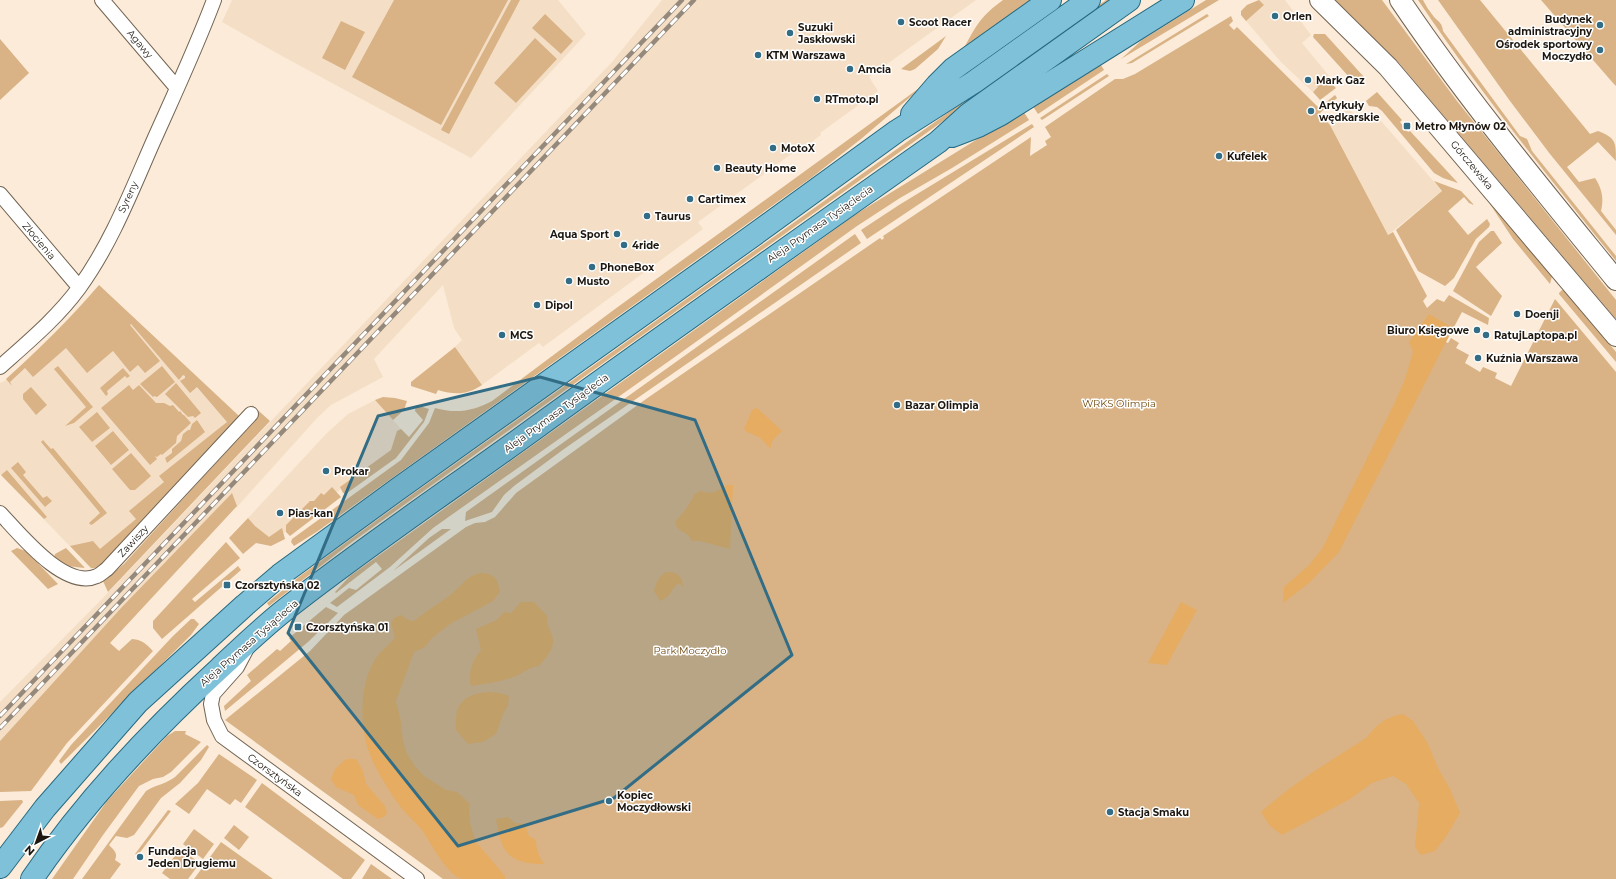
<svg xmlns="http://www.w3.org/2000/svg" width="1616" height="879" viewBox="0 0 1616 879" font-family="Montserrat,sans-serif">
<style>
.built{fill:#f4dfc6}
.green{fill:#d9b386}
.forest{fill:#e5ac62}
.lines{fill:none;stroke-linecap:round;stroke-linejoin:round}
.street-casing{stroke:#726453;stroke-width:16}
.secondary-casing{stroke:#726453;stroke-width:22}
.primary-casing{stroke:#256a82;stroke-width:24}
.street{stroke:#fff;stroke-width:14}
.secondary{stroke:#fff;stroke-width:20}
.primary{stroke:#7fc1d9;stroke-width:22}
.rail-casing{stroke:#95897c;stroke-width:4.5}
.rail{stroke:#fff;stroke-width:3;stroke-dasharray:9;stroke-linecap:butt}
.marked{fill:#326d85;fill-opacity:0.2;stroke:#326d85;stroke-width:3;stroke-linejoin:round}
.poi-dot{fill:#326d85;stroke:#fff;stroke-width:1.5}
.labels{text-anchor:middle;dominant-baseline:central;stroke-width:3;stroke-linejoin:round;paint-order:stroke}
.poi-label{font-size:10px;font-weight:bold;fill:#1d1710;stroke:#fff;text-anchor:start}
.street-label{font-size:10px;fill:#1d1710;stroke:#fff}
.park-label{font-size:10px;fill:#724c13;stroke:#fff}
</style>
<rect width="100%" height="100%" fill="#fbebd8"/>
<path class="built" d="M232 0H558L586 34 471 158 282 56 222 22Z
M662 0H976L869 77 878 91 820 133 821 135 806 146 805 144 698 222 703 229 543 347 539 343 482 385 455 347 462 340 454 328 443 285 374 359 383 377 331 405 318 417 236 508 231 494 123 607 0 741V702L102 599 613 61Z
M1259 0H1285L1311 35 1302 43 1335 83 1318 97 1280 61 1241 15 1243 9 1247 5Z
M1347 108 1357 116 1366 113 1375 114 1442 191 1388 235 1330 125 1333 121Z
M99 285 239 416 98 568H91L0 474V383L6 380 47 341 77 311Z
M375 400 409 438 341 489 297 527 270 539 255 526 248 518 326 434 348 414Z"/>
<path class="green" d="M394 0H508L441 125 352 77Z
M511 0H520L449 134 441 130Z
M1003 0H1041L958 54 962 48H964C977 24 981 16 1003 0Z
M1106 0H1113L352 542 269 606 267 603 300 576 410 496Z
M1206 0H1219L1121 59 1142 40Z
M1259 0 1264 5 1246 21 1241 15V11L1247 5Z
M1335 0H1382L1457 101 1616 300V319L1421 89 1400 64Z
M1418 0H1423C1426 6 1430 12 1434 17 1439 22 1442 23 1443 31L1520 136 1527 139 1532 151 1616 256V261C1548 176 1479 91 1418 0Z
M1438 0H1480L1590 134 1598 131C1616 138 1616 142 1616 161L1598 142 1567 167 1579 182 1595 178C1602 189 1604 198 1601 211L1616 230V235L1550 154 1510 101Z
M1541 0H1616V86L1613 83Z
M545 14 573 41 561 54 532 28Z
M1207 14 1209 16 1132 63 1126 64Z
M1231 16 1233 21 1229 25 1234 30 1237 27 1318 107H1320L1335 95 1337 98 1320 113 1330 125 1388 235 1393 232 1427 296 1423 301 1427 308 1437 299 1444 302 1449 295 1489 318 1488 325 1462 312 1446 342 1448 343 1451 338 1459 343 1456 348 1469 355 1465 363 1480 372 1483 367 1497 373 1495 378 1511 386 1555 299 1616 372V879H443L225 720 310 651 344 615 466 527 475 523 485 522 495 517 516 493 646 399 880 238 882 240 884 238 883 236 1031 137 1030 156 1047 145 1045 141 1051 137 1045 127 1115 79H1123L1135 74Z
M341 21 365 32 345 70 322 58Z
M1314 34H1325L1364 77 1358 80 1350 78 1313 37Z
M946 36 938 49 915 69 910 71 901 69Z
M535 38 557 59 516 103 494 83Z
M0 39 29 73 0 100Z
M1099 62 1104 70 1038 114 1032 105Z
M1107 74 1109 76 1042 120 1040 118Z
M1319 80 1331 83 1336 88 1320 100 1313 92 1318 87 1314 83Z
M929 81 861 139 811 178 318 531 294 546 291 542 292 539 401 460 429 423 435 408C456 414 474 411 492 401L615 309Z
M1377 92 1402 120 1400 122 1408 132 1410 131 1458 183 1443 178 1434 173 1382 111 1377 107 1369 106 1366 101Z
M1023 111 1029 120 952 168 900 198 857 226 679 354 433 528 390 567 337 607 330 603 349 588 356 590 382 569 376 562 336 593 335 592 350 576 809 248 853 216Z
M1032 124 1034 127 867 239 861 230 899 205Z
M1434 181 1461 191 1474 205 1469 203 1464 197 1448 211 1468 235 1487 219 1490 224 1489 227 1476 239 1454 278 1445 286 1418 271 1396 230 1442 191Z
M1490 204H1491L1552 276 1550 284 1513 239Z
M1491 231H1494L1502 243 1476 267 1502 296 1491 316 1453 291 1479 242Z
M855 234 861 243 564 449 514 486 504 495 492 512 465 521 466 512Z
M99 285 239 416 98 568H91L70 546 93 541 100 549 136 519 129 511 164 482 159 476 227 422 197 387 190 393 180 381 185 378V376L183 375 179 380 131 324 130 325 160 361 145 373 138 365 130 372 113 351 87 373 66 348 33 377 25 368 10 382 12 386 6 379C39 349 70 319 99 285Z
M1562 290 1565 291 1616 352V362L1559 294V293Z
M455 347 482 385C467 395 455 395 438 390L436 394 411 386V382Z
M58 366 93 407 74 423 65 426 86 407 54 369Z
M162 366 175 382 157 397 154 396 153 397 140 384Z
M123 368 130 376 127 378 125 376 107 391 108 394 106 396 100 388Z
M176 383 201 413 195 418 193 416 188 417 165 394Z
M129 385 133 390 139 385 156 403H164L170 406 173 405 179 412 180 411 183 415H184L191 423 177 436 176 443 162 455 161 454 157 457 155 456 157 459 150 465 101 408Z
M31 387 47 405 36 415 23 399V394Z
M383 397 395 398 407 401 404 410 393 420 375 400Z
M252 405 270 421 108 592 103 581 124 564 256 419Z
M416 405 429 409 424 422 396 458 347 493H343L340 487 391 450 397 431 401 429 409 437 423 420 415 411Z
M97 412 110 428 92 442 79 427Z
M197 420 205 432 167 463 165 458 172 453V449L181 441 183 434 188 430H190L192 424Z
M113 431 129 450 111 465 95 446Z
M43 440 51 449 53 448 107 513 93 524 91 525 89 523 100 513 41 442Z
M131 453 151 476 135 490H130L112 469Z
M18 462 26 472 23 475 43 498 47 496 52 501 45 507 11 468Z
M7 470 47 517 44 519 1 475Z
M332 487 341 497 290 536 286 532V525L310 501H314L321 493 324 495Z
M232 493 237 506 110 643 119 651 132 639C143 640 146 644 153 651L67 743 31 791 0 792V741L122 607Z
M248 518 255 526 269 537 282 528 285 539 271 546 256 543 243 554 229 538Z
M442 529H451L393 571 429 538Z
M226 542 240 558 192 599 195 602 238 566 241 570 162 639 153 628V621Z
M17 548 26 551 58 584 48 589 11 551Z
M66 548 85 568 67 566 54 557 55 554Z
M326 607 338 613 308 642 225 711 224 706 251 681 247 675 277 649 280 651 291 641 289 638Z
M191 619H194L199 624 191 635 61 764 59 761 71 745 173 636Z
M175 731H186L185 734 201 742 171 772 163 777 153 779 139 786 103 835 73 879H52L107 801 167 736Z
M207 745 209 747 201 760 180 783 161 798 134 835 127 838 116 836 109 845C114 850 118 853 115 860L121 864 110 879H82L146 791C155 785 166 784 175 777Z
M219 754 257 780 241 803 235 799 230 805 207 789 189 814 175 804 198 783Z
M262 783 365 860 351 879H343L245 807Z
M22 800 23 802 3 827 0 828V801Z
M168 810 171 811 138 855 135 854Z
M234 825 249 837 239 850 224 838Z
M194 829 214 844 203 859 183 844Z
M221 842 273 879H194Z
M180 849 200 863 188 879H170L162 873Z
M371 864 392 879H362Z"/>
<path class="forest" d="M1429 314 1453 328 1339 552 1309 583 1283 603 1284 587 1309 565 1322 549 1395 402 1405 379 1413 352 1409 342Z
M757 408 782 431C776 437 770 441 771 449L759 437 747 432 744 429 752 410Z
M728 485H733L730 549 700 541H692L688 535 677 528 675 522 686 509 695 494 700 491C717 495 714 491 728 485Z
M666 572C677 571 683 576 683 587L679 583C670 589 672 597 660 601L654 591C656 583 659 576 666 572Z
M481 573C495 574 498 579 500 592L493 601 450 624 432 638 425 647 414 652 396 701 401 721 403 741 407 754 415 766 424 776 446 790 457 792 469 803 470 823 476 842 505 876V879C493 879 472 879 462 879 448 876 430 842 422 830 416 823 409 817 403 810 393 798 374 767 369 752 359 724 359 680 378 655 383 649 390 644 395 638L391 623 394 618 401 615 408 620 414 621C426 611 437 605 449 596 460 588 467 575 481 573Z
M521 602H534L547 616C547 626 549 627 552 635 556 647 547 657 539 666 530 667 523 673 514 677 500 682 485 684 471 686 467 674 473 659 481 650L476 629 497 620 504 612 511 613Z
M1181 602 1197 610 1167 665 1148 663Z
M489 692 500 693 509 696 508 706 503 714 496 734 483 742 468 744 456 730C454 704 463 694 489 692Z
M1403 714 1413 721 1427 742 1439 770 1450 789 1460 813 1446 837 1435 851 1421 855 1415 847 1419 803 1406 784 1393 776 1372 783 1350 799 1282 835 1270 826 1261 812C1293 783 1330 761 1366 738 1369 735 1371 732 1374 729 1382 720 1392 716 1403 714Z
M346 759H356L363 771 366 784 385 806 387 813 384 817 378 819 358 805 354 795 336 787 331 779 335 769Z
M508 817 515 823 525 824 529 836 536 840C536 849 539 856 544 864 508 864 501 852 496 819Z"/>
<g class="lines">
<defs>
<path id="street" d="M102 0 177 88
M0 194 79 287
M0 367C28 342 57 318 79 288 111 244 131 192 153 142 174 95 196 48 214 0
M0 513C19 533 65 591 97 576 100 575 104 571 107 569L251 414
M246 650 237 667 213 694 211 704 214 720 222 736 417 879"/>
<path id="secondary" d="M1320 0 1388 67 1616 336
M1400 0C1466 98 1542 189 1616 280"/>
<path id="primary" d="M912 114 937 85 953 69 1050 0
M952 136 978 126 1001 114 1183 0
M0 867 45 808 138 702 245 605 280 575 398 489 751 237 897 131 974 82 1089 0
M32 879C85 801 150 732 220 668 241 648 263 627 286 609 366 546 451 489 534 429 668 332 803 237 938 142L969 114 1129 0"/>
</defs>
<use href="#street" class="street-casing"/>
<use href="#secondary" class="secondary-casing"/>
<use href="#primary" class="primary-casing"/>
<use href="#street" class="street"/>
<use href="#secondary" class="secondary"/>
<use href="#primary" class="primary"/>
<defs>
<path id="rail" d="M0 716 682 0
M0 728 694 0"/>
</defs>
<use href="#rail" class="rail-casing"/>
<use href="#rail" class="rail"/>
</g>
<path class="marked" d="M540 377 695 420 792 655 614 798 458 846 288 633 378 416Z"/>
<g class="poi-dot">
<circle cx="1275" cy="16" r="4"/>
<circle cx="901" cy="22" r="4"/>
<circle cx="1600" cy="25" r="4"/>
<circle cx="790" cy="33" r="4"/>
<circle cx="1600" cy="50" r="4"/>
<circle cx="758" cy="55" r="4"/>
<circle cx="850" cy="69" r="4"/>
<circle cx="1308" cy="80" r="4"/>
<circle cx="817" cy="99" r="4"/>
<circle cx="1311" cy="111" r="4"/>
<rect x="1403" y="122" width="8" height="8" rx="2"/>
<circle cx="773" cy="148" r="4"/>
<circle cx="1219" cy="156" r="4"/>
<circle cx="717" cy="168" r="4"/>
<circle cx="690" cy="199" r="4"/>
<circle cx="647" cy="216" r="4"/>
<circle cx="617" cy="234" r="4"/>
<circle cx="624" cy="245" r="4"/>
<circle cx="592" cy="267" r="4"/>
<circle cx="569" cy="281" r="4"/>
<circle cx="537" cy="305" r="4"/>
<circle cx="1517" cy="314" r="4"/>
<circle cx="1477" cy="330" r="4"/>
<circle cx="502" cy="335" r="4"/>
<circle cx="1486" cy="335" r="4"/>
<circle cx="1478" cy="358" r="4"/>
<circle cx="897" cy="405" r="4"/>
<circle cx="326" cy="471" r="4"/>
<circle cx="280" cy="513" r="4"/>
<rect x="223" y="581" width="8" height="8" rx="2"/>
<rect x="294" y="623" width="8" height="8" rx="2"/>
<circle cx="609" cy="801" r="4"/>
<circle cx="1110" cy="812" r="4"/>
<circle cx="140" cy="857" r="4"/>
</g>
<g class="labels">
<g class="poi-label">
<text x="1283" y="16">Orlen</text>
<text x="1592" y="19" text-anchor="end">Budynek<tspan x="1592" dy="12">administracyjny</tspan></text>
<text x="909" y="22">Scoot Racer</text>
<text x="798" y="27">Suzuki<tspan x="798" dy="12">Jaskłowski</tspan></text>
<text x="1592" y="44" text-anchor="end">Ośrodek sportowy<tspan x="1592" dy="12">Moczydło</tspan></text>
<text x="766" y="55">KTM Warszawa</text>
<text x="858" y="69">Amcia</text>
<text x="1316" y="80">Mark Gaz</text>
<text x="825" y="99">RTmoto.pl</text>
<text x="1319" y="105">Artykuły<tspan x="1319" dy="12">wędkarskie</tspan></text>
<text x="1415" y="126">Metro Młynów 02</text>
<text x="781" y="148">MotoX</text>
<text x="1227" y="156">Kufelek</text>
<text x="725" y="168">Beauty Home</text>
<text x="698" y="199">Cartimex</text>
<text x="655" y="216">Taurus</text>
<text x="609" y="234" text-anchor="end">Aqua Sport</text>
<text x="632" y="245">4ride</text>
<text x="600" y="267">PhoneBox</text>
<text x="577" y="281">Musto</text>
<text x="545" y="305">Dipol</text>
<text x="1525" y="314">Doenji</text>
<text x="1469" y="330" text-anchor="end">Biuro Księgowe</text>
<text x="510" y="335">MCS</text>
<text x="1494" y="335">RatujLaptopa.pl</text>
<text x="1486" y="358">Kuźnia Warszawa</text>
<text x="905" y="405">Bazar Olimpia</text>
<text x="334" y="471">Prokar</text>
<text x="288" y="513">Pias-kan</text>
<text x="235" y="585">Czorsztyńska 02</text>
<text x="306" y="627">Czorsztyńska 01</text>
<text x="617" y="795">Kopiec<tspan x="617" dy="12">Moczydłowski</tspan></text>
<text x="1118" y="812">Stacja Smaku</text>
<text x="148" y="851">Fundacja<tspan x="148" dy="12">Jeden Drugiemu</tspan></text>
</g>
<g class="street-label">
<text transform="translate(140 44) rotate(50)">Agawy</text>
<text transform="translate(1472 165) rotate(50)">Górczewska</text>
<text transform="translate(128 197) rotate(-65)">Syreny</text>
<text transform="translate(820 224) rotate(-35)">Aleja Prymasa Tysiąclecia</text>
<text transform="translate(39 241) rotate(50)">Złocienia</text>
<text transform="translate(556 413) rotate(-36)">Aleja Prymasa Tysiąclecia</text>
<text transform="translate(133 541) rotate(-47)">Zawiszy</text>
<text transform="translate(249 643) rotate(-41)">Aleja Prymasa Tysiąclecia</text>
<text transform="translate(275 775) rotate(36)">Czorsztyńska</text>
</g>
<g class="park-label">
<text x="1119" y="403">WRKS Olimpia</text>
<text x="690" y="650">Park Moczydło</text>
</g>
</g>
<g transform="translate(36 843) rotate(221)" stroke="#ffffff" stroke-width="3" paint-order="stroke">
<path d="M0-3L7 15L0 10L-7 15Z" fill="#1d1710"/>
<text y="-6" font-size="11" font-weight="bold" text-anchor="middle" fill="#1d1710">N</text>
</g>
</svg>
